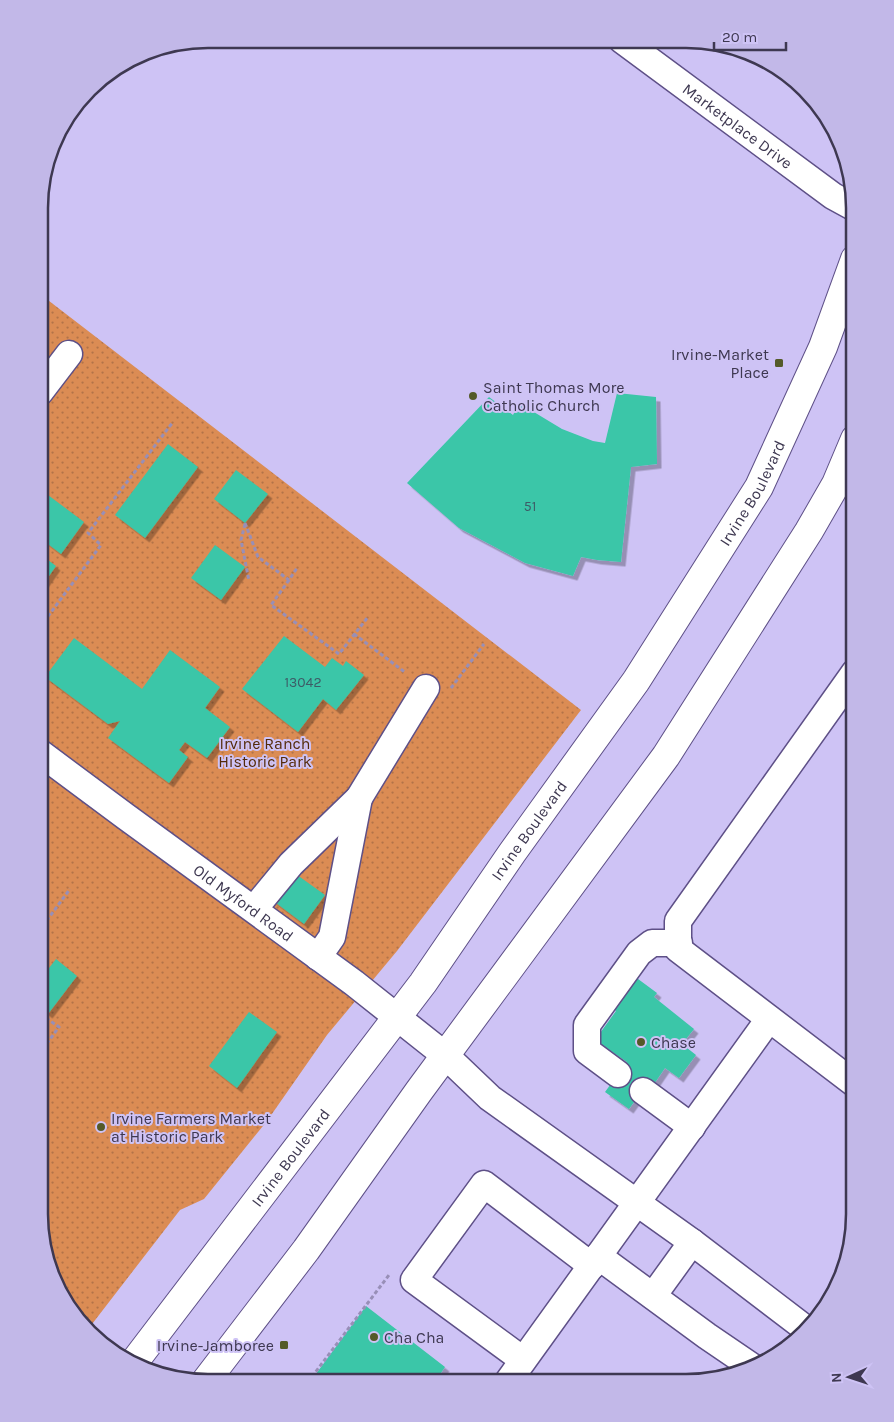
<svg xmlns="http://www.w3.org/2000/svg" width="894" height="1422" viewBox="0 0 894 1422" font-family="Karla,sans-serif">
<style>
.park{fill:url(#park-dots)}
.building{fill:#3ac6a8;filter:url(#shadow)}
.lines{fill:none;stroke-linecap:round;stroke-linejoin:round}
.minor-casing{stroke:#5e5087;stroke-width:29}
.major-casing{stroke:#5e5087;stroke-width:30}
.path{stroke:#988fb7;stroke-width:3;stroke-dasharray:4 2.5;stroke-linecap:butt}
.minor{stroke:#fff;stroke-width:26}
.major{stroke:#fff;stroke-width:28}
.poi-dot{fill:#545a28;stroke:#cec3f5;stroke-width:2}
.labels{text-anchor:middle;dominant-baseline:central;stroke-width:4;stroke-linejoin:round;paint-order:stroke}
.number-label{font-size:14px;fill:#3d5c67}
.street-label{font-size:16px;fill:#3e3851;stroke:#cec3f5}
.poi-label{font-size:16px;fill:#3e3851;stroke:#cec3f5;text-anchor:start}
.park-label{font-size:16px;fill:#532a08;stroke:#cec3f5}
.rim{fill:none;stroke:#3e3851;stroke-width:2.5}
</style>
<defs>
<pattern id="park-dots" width="8" height="8" patternUnits="userSpaceOnUse" patternTransform="scale(1.25)"><rect width="8" height="8" fill="#db8c54"/><path d="M2 2h.1M6 6h.1" fill="none" stroke="#b37348" stroke-width="1.8" stroke-linecap="round"/></pattern>
<filter id="shadow"><feDropShadow dx="4.5" dy="4.5" stdDeviation="0" flood-color="#0004"/></filter>
</defs>
<rect width="100%" height="100%" fill="#cec3f5"/>
<path class="park" d="M40 294 581 710 397 951 327 1035 267 1121 204 1199 180 1210 89 1328 51 1279 39 1215Z"/>
<path class="building" d="M766 64 790 74 803 91 765 66Z
M617 393 656 397 657 464 631 467 621 562 597 560 581 557 573 576 525 563 459 528 407 483 489 397 513 415 519 403 562 429 593 441 605 443Z
M168 444 198 467 145 538 115 515Z
M236 470 268 494 245 523 214 499Z
M40 489 84 522 61 554 40 538Z
M215 545 245 567 221 600 191 578Z
M40 554 56 566 40 589Z
M284 636 325 667 332 658 343 666 346 661 364 675 336 710 323 699 298 732 242 689Z
M74 638 142 689 170 650 220 687 205 708 230 727 207 758 185 742 179 750 188 757 169 783 108 738 120 721 108 724 45 677Z
M293 872 325 895 304 924 272 900Z
M56 959 77 976 48 1014 39 1007V981Z
M634 976 657 993 654 997 694 1029 682 1044 696 1055 679 1078 665 1068 654 1084 649 1081 629 1109 605 1092 627 1062 595 1040 616 1011 611 1007Z
M249 1012 277 1032 237 1088 209 1066Z
M366 1306 445 1367 434 1383 310 1382Z"/>
<g class="lines">
<defs>
<g id="minor">
<path id="s1" d="M622 40 833 196 855 208"/>
<path d="M40 392 69 354"/>
<path id="s2" d="M39 752 125 816 354 983 446 1056 490 1098 692 1242 806 1329"/>
<path d="M254 909 291 864 359 798 426 688"/>
<path d="M318 957 332 937 359 798"/>
<path d="M618 1074 587 1051V1025L639 953 652 943H679"/>
<path d="M855 1084 678 949V921L855 672"/>
<path d="M643 1091 692 1127"/>
<path d="M598 1256 707 1336 754 1368"/>
<path d="M653 1296 692 1242"/>
<path d="M523 1360 414 1280 484 1184 592 1266"/>
<path d="M507 1383 769 1019"/>
</g>
<g id="major">
<path id="s3" d="M135 1361 423 983 512 853 636 681 759 487 823 347 855 259"/>
<path d="M205 1382 306 1250 419 1091 666 756 809 531 836 484 855 439"/>
</g>
</defs>
<use href="#minor" class="minor-casing"/>
<use href="#major" class="major-casing"/>
<path class="path" d="M245 523 258 557 289 580 297 568
M245 524 241 540 249 581
M289 580 271 605 339 654 368 617
M40 627 101 545 88 533 173 422
M354 634 406 673
M451 688 484 644
M39 931 70 889
M39 1054 59 1027 39 1013
M308 1382 389 1275"/>
<use href="#minor" class="minor"/>
<use href="#major" class="major"/>
</g>
<g class="poi-dot">
<rect x="774" y="358" width="10" height="10" rx="2.5"/>
<circle cx="473" cy="396" r="5"/>
<circle cx="641" cy="1042" r="5"/>
<circle cx="101" cy="1127" r="5"/>
<circle cx="374" cy="1337" r="5"/>
<rect x="279" y="1340" width="10" height="10" rx="2.5"/>
</g>
<g class="labels">
<g class="number-label">
<text x="530" y="506">51</text>
<text x="303" y="682">13042</text>
</g>
<g class="street-label">
<text stroke="none"><textPath href="#s1" startOffset="144">Marketplace Drive</textPath></text>
<text stroke="none"><textPath href="#s3" startOffset="1066">Irvine Boulevard</textPath></text>
<text stroke="none"><textPath href="#s3" startOffset="661">Irvine Boulevard</textPath></text>
<text stroke="none"><textPath href="#s2" startOffset="254">Old Myford Road</textPath></text>
<text stroke="none"><textPath href="#s3" startOffset="256">Irvine Boulevard</textPath></text>
</g>
<g class="poi-label">
<text x="769" y="354" text-anchor="end">Irvine-Market<tspan x="769" dy="18">Place</tspan></text>
<text x="483" y="387">Saint Thomas More<tspan x="483" dy="18">Catholic Church</tspan></text>
<text x="651" y="1042">Chase</text>
<text x="111" y="1118">Irvine Farmers Market<tspan x="111" dy="18">at Historic Park</tspan></text>
<text x="384" y="1337">Cha Cha</text>
<text x="274" y="1345" text-anchor="end">Irvine-Jamboree</text>
</g>
<g class="park-label">
<text x="265" y="743">Irvine Ranch<tspan x="265" dy="18">Historic Park</tspan></text>
</g>
</g>
<path d="M0 0H894V1422H0ZM208 48H686A160 160 0 0 1 846 208V1214A160 160 0 0 1 686 1374H208A160 160 0 0 1 48 1214V208A160 160 0 0 1 208 48Z" fill="#c2b8e8" fill-rule="evenodd"/>
<path class="rim" d="M208 48H686A160 160 0 0 1 846 208V1214A160 160 0 0 1 686 1374H208A160 160 0 0 1 48 1214V208A160 160 0 0 1 208 48Z"/>
<g transform="translate(849 1377) rotate(267)" stroke="#cec3f5" stroke-width="4" paint-order="stroke">
<path d="M0-4L9 19L0 12L-9 19Z" fill="#3e3851"/>
<text y="-8" font-size="14" font-weight="bold" text-anchor="middle" fill="#3e3851">N</text>
</g>
<path d="M714 42v8h72v-8" fill="none" stroke="#3e3851" stroke-width="2.5"/>
<text x="722" y="42" font-size="15" fill="#3e3851" stroke="#cec3f5" stroke-width="4" paint-order="stroke">20 m</text>
</svg>
